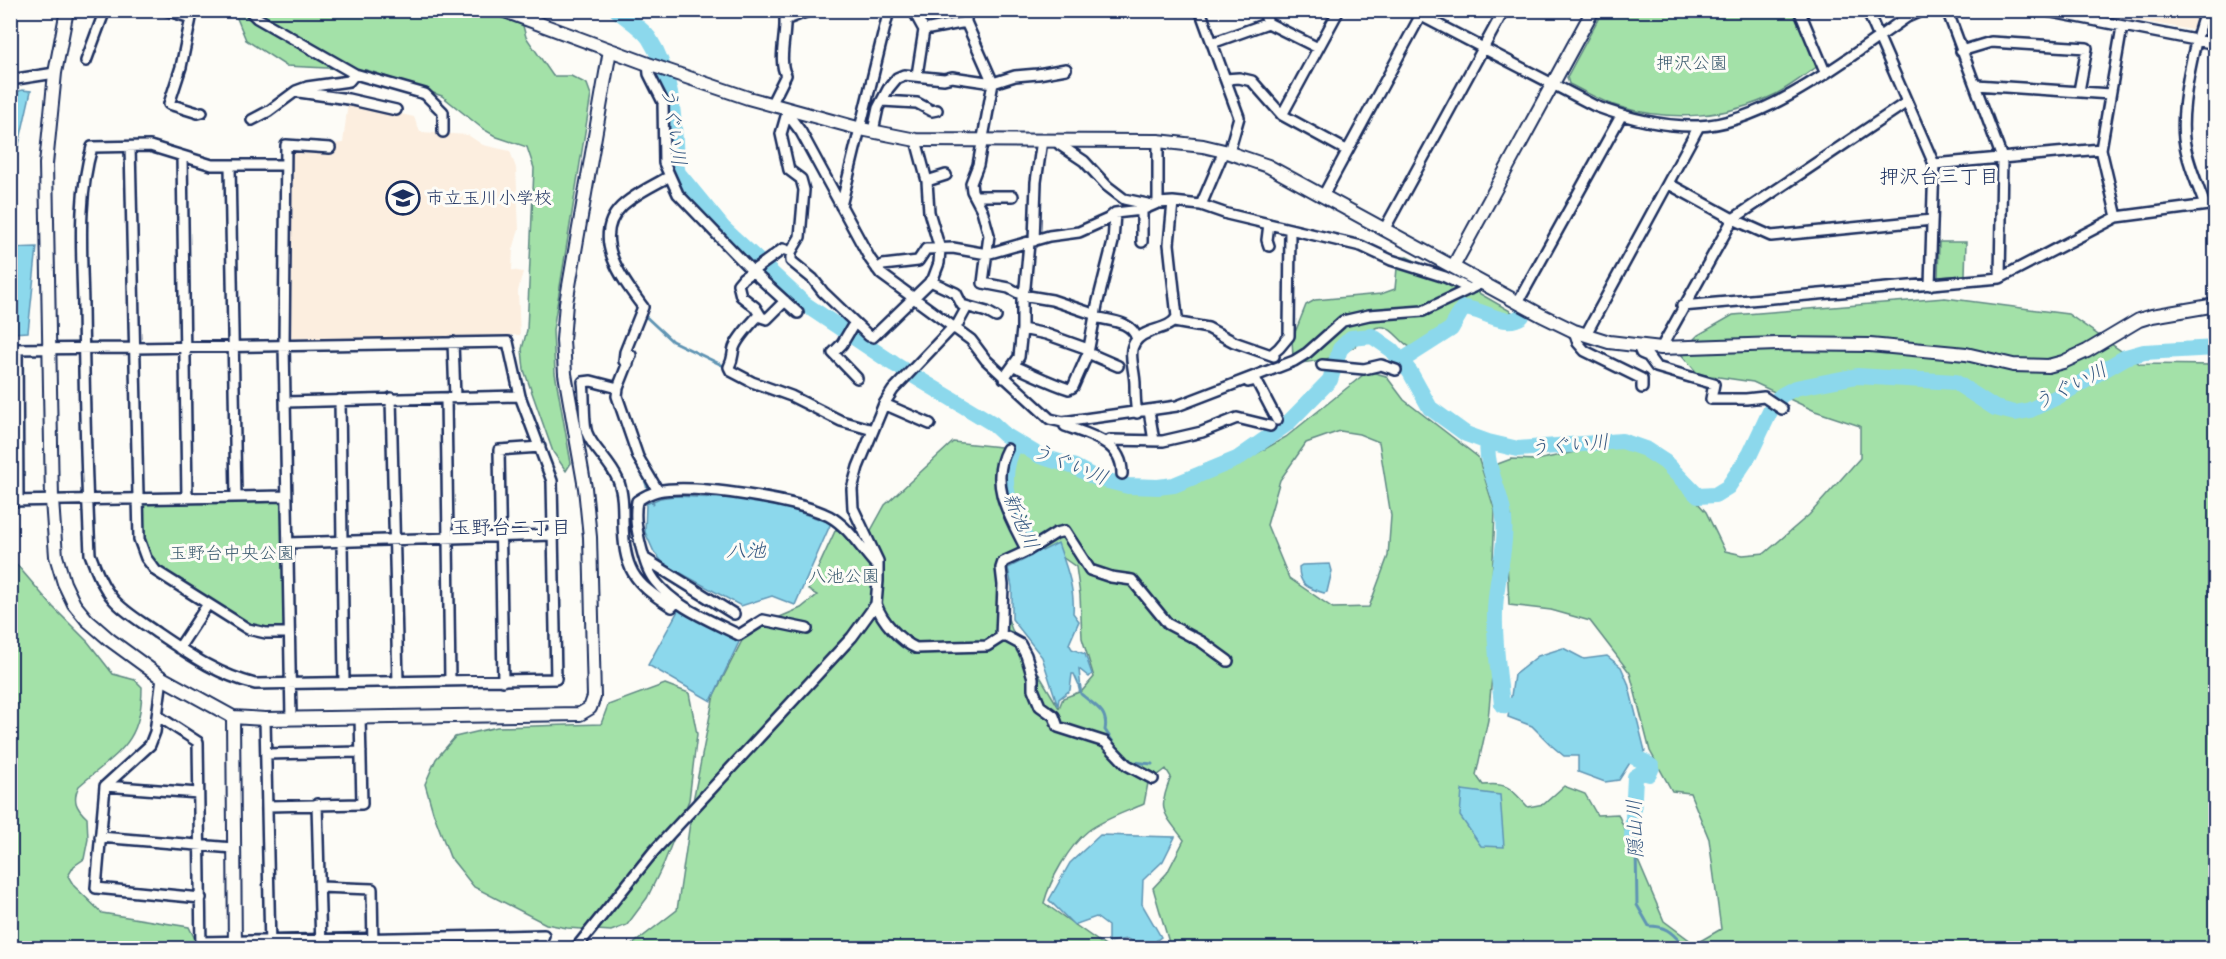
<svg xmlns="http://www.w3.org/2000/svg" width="2226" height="959" viewBox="0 0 2226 959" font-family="Sriracha,'Klee One',sans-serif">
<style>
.built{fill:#fceedf}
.green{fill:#a3e1a8;stroke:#5f8883;stroke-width:1.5;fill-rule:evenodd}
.water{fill:#8cd8ec;stroke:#5f94b3;stroke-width:1.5}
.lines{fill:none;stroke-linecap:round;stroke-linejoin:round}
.stream{stroke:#5f94b3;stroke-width:3}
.river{stroke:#8cd8ec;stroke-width:16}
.minor-casing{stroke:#1b2f5e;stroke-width:14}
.tertiary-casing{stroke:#1b2f5e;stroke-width:16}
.minor{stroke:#fdfcf7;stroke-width:9}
.tertiary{stroke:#fdfcf7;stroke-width:12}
.labels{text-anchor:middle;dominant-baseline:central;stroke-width:6;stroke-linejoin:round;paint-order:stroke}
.park-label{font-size:18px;fill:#3d5c70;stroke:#fdfcf7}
.poi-label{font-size:18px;fill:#1b2f5e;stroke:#fdfcf7;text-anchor:start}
.water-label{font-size:20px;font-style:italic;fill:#375982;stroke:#fdfcf7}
.neighbourhood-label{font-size:20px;fill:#1b2f5e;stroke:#fdfcf7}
</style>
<rect width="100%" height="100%" fill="#fdfcf7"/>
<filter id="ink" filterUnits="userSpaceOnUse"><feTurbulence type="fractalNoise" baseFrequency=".0167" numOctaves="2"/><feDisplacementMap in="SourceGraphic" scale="12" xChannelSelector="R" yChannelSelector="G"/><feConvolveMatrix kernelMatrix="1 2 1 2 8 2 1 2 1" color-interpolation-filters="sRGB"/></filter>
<g filter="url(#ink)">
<path class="built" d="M2084 11H2199L2192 30Z
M348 102 414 117 420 132 468 135 483 145 510 151 516 168 519 229 513 250 512 270 523 272 518 291 520 335 293 341 291 338 290 147 330 151 334 144 343 143Z"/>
<path class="green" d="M1603 10 1793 11 1818 66C1804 76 1791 86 1776 94 1727 118 1672 122 1620 107 1602 102 1586 92 1569 84L1567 77Z
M234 11H519L526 37 553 76H571L587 84 591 95 553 330 555 373 571 463 566 471 553 452 524 370 522 349 527 330 534 168 527 147 497 137 483 129 442 96 367 70 286 66 246 40Z
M1939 242H1966L1965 275 1938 277Z
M1407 257 1477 292 1512 312 1510 317 1506 319 1479 313 1467 314 1422 346 1414 349C1401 345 1396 330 1384 327 1370 324 1364 341 1354 347 1338 358 1319 361 1300 363L1293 356 1292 340 1306 305 1315 300 1381 294 1395 289 1398 258Z
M1945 298 2068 314 2140 364 2215 365V948H1165L1170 946 1153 888 1167 873 1184 840C1163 812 1157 811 1171 777L1166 769 1148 783 1144 804C1126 812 1104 819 1088 831 1069 846 1050 880 1044 903L1108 948H628L677 910 694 796 714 695 747 631 801 608 817 595 808 590 836 529 843 534 859 552 885 505 953 442 1020 449 1087 479 1143 493 1204 479 1256 454 1286 437 1368 371 1386 376 1404 400 1478 457 1495 511 1490 632 1492 676 1488 720 1476 775 1483 785C1509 782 1511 789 1528 807L1544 804 1564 786 1585 794 1597 815 1618 814 1664 921 1695 944 1721 929 1709 839 1690 793 1672 791 1650 751 1630 673 1590 621 1551 610 1509 605 1507 560 1511 516 1495 465 1511 459 1537 460 1608 445 1633 448 1661 462 1706 512 1725 551 1743 555 1765 553 1809 515 1860 458V426L1815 411 1753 382 1698 374 1680 353 1698 335 1733 315ZM1340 431 1359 434 1379 442 1391 516 1388 556 1369 607 1333 608 1289 578 1267 525 1280 480 1306 443ZM1052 550 1076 567 1080 595 1082 638 1094 677 1082 691 1063 698 1059 708 1012 630 1000 596 1003 564 1026 551Z
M279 501 282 504 285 626 282 629H268L251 626 163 570C142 553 142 531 141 506L144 503Z
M11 558 53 607 88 642 113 674 135 680 142 687C142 744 118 752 79 786 72 800 76 808 87 818L88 839 84 859 74 866 68 876 74 886 102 913 189 927 195 939 192 948H11Z
M665 684 689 693 697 734 689 800 664 863 647 898 627 925 611 931 567 928 546 924 474 887 450 857 433 812 425 784 436 759 455 737 497 727 601 724 608 705Z"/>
<path class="water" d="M22 90 31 91 13 171 10 169 11 94Z
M37 247 28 332 11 333V248Z
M674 496 763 500 831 523 795 605 772 596 741 606 664 564 654 552 645 532 646 504 660 498Z
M1058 543C1066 566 1075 588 1073 613L1079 621 1069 644 1072 649 1085 654 1092 674 1089 677 1079 669 1081 690 1074 674H1072L1070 690 1059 699 1058 706 1042 657 1012 619V587L1008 568Z
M1330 564 1332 571 1327 592 1324 593C1307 588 1299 585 1299 567L1302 565Z
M679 609 739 642 711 701 648 665Z
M1563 648 1584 659 1607 656 1621 667 1628 683 1645 751 1631 761 1619 780 1605 782 1578 772V756H1564L1552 746 1532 726 1508 717 1514 675 1538 656Z
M1462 790 1500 795 1504 847 1481 846 1460 816Z
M1100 835 1175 837 1163 861 1143 880 1142 904 1161 937 1148 947 1127 939 1108 942V926L1096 917 1074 925 1049 900 1070 863Z"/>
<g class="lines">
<path class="stream" d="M656 179 668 168 676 165
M643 314 672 341 726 367
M641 469 653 503
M1079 686 1081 694C1093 705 1109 710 1105 730L1119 751
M1125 757 1133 762 1152 764
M1632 837 1636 849 1637 905 1649 926C1664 926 1671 931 1681 943L1679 948"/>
<path class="river" d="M617 10C627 19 642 28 649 38 674 77 674 121 676 165L678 173 723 228 806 305 894 364 992 423 1005 435 1040 456 1075 467 1096 478 1128 486 1158 487 1174 485 1237 459 1287 424 1330 380 1340 349 1351 338 1372 336 1392 350 1410 372 1430 408 1466 434 1488 442 1518 449 1622 441 1645 449 1665 462 1698 496 1715 495 1728 487 1750 454 1774 403 1782 395 1795 388 1857 376 1955 382 1995 408 2015 413 2030 410 2057 397 2126 357 2144 352 2216 348
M1401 361 1451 329 1463 308C1482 308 1504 329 1522 316
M1488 442C1484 467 1502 492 1504 518 1507 550 1495 581 1495 613 1494 643 1499 675 1502 705L1525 707 1531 710
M1016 443C990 488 1020 524 1040 566
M1617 749 1645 762 1652 767 1649 774 1643 772 1635 777 1632 837"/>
<defs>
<path id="minor" d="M166 10 191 18 181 67 169 104 198 113 202 112
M249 10 257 18 355 74 425 94 443 112V132
M913 10 924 30 917 75
M966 10V22L993 83 978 165 971 183 972 191 982 210 989 235 983 283 1009 288 1022 295V329L1019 357 1004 378
M1200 10 1239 117 1229 152
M1263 10 1268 23 1318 48
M1410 10 1595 106C1627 118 1663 127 1698 126 1766 124 1852 55 1907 17L1923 10
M1799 10 1825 72
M1867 10 1934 164 1930 285
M1947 10 2002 158 2000 278
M2041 10 2216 44
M924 30 966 22
M1212 43 1268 23
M1961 51 1991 42 2087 48 2079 91
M86 61 105 10
M648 64 649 74 663 102 664 163 678 194 753 272 798 313
M1225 79 1239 78 1252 81 1282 115 1346 150
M10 80 55 73
M1976 85 2110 94
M299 92 348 99 396 110
M882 101 917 103 932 111 937 110
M771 105 786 75C778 62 786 36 785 20L811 10
M784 109 801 132 870 259 881 274 971 340 986 360 1050 419 1063 422 1177 406 1294 361 1307 353 1343 321 1369 315 1423 311 1482 283
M787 113 781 134 789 170 801 179 804 190 800 237 791 252V261L813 279 823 292 869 336
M1282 115 1339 10
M252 120 269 111 296 91 307 87 349 81 355 74
M873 131 878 108 888 89 897 78 904 75 944 79 952 77 993 83 1015 76 1038 74 1066 69
M1057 141 1060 145 1084 161 1107 186 1124 199 1152 205
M130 147 139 539 146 558 156 571 248 629 266 633H289
M182 156 187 498
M1934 164 2101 149
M230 166 236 497
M927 181 946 175
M1669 184 1733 219 1771 236 1932 220
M975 196H1013
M1323 196 1422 13
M1158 203V141
M1201 205 1224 151
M2205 205C2197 184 2187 161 2184 139 2180 106 2194 41 2206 10
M841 206 889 10
M2117 217 2101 149 2122 27
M1269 224 1267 240 1269 246
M1384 230 1504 10
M1034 241 1036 182 1042 140
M1142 242V210
M1029 243 1025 287 1022 295 1052 300 1096 315
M877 269 883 265 918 261 926 249 953 248 987 254 1049 236 1079 232 1108 219 1115 213 1142 210 1158 203 1173 202 1201 205 1227 214 1361 246 1391 260 1445 277 1470 289
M930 281 956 293 962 305 987 312 996 317
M785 301 767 319 758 316C750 325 738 337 734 348 732 355 734 357 729 367L731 371 752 382 791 396 841 421 873 430
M1518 302 1621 116
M1682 306 2000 278 2117 217 2216 204
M758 316 760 315 755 307 741 296 738 284 743 278 783 249 791 252
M1095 317C1111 321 1132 321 1137 339
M1174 322 1208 328 1234 342 1274 356
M852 327 842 344 833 353 857 378
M955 329 967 307
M1022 329 1046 334 1088 349
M1574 331 1578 343 1585 351 1642 379V388
M1586 334 1699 126
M873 337 933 279 939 263 940 249 929 212 927 181 916 140
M453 342 455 398
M1638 346 1641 353 1648 356 1656 367 1714 384 1711 399H1746L1764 397 1782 409
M1661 348 1733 219 1907 102
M10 349 134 348 508 342 520 396 552 481 556 679 255 684C216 674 190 655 157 633 142 622 125 613 113 599 102 586 96 570 90 554 86 471 84 388 83 306 82 252 77 199 92 147L150 146 212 165H285
M17 349 18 500
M1088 353 1118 366
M1272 354 1279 348 1289 336 1290 229
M631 355 618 388 617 396 638 457 658 491
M628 364 624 361 625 352 643 307C623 280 590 238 621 207 634 194 653 186 668 177
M1322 365 1364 369 1381 365 1396 370
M1014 366C1033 374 1050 383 1069 389L1073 387 1088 353 1097 305 1113 242 1115 213
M1248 382 1256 380 1277 420
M618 388 591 381 583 382C585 395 583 423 587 433 592 447 611 463 618 480 623 492 623 507 623 521 624 569 632 582 672 607L676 602
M391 398 398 682
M446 398 450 681
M340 400 344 683
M286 402 520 396
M884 404 930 424
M1149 411 1154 441
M1137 413C1135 403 1135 394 1135 385 1135 364 1121 343 1149 332 1159 328 1171 327 1177 317L1169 244 1173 202
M1063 422 1065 426C1090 435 1123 442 1122 474
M1107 442 1110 440 1163 441 1202 432 1237 418 1270 426
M1007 449C988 484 1011 519 1027 551
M10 501 286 496
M288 543 554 535
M644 558 734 614
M876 604C882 621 900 641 916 648L987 646 1001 637H1007L1020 644 1026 655 1033 678V689L1040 706 1054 716 1058 727 1105 742 1127 765 1153 779
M807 629 763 620 739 635C710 620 676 608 655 581 647 571 644 558 641 547 637 531 634 517 637 501 643 497 650 493 658 491 691 483 798 500 829 516 849 527 861 549 876 565
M1001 637 1003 585 1001 568 1003 562 1027 551 1056 533 1065 531 1090 570 1111 577 1132 580 1168 624 1202 642 1228 661
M179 648 208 604
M162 678 155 732 150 745 105 786 96 888 201 898
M503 681 499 450 540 447
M158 716 198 742 201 948
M291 718 284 345 286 145 330 148
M265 719 270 948
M266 754 361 752
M105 786 198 793
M317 804 321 948
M268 806 362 804 360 717
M100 837 233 848
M320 887 372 889 373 948
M201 942 544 935 538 948
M576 948 654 851 852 637 876 604 878 581V561L853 508 852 489 858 467 884 404 893 390 953 327"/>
<path id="tertiary" d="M67 10 55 73 46 164 52 500 56 556 64 583 74 604 87 620 110 640 162 678 233 717 265 719 580 714 590 708 594 697 590 537 585 488 565 374 563 340 566 303 610 50
M502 10 648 64 748 98 861 129 916 140 1158 141 1203 146 1224 151 1268 166 1541 315 1574 331 1609 342 1661 348 1777 344 1870 345 1966 354 2013 365 2048 366 2063 362 2087 351 2139 320 2152 316 2216 305
M1453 267 1593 10
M233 717 235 948"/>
</defs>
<use href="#minor" class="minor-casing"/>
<use href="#tertiary" class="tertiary-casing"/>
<use href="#minor" class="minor"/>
<use href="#tertiary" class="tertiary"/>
</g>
</g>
<defs>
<symbol id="school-ring" viewBox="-11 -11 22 22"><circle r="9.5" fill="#fdfcf7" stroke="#1b2f5e" stroke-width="1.5"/><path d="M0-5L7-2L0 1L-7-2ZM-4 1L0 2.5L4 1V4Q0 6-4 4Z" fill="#1b2f5e"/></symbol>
</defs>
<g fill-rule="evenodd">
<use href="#school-ring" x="384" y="179" width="38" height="38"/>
</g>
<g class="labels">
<g class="park-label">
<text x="1692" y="63">押沢公園</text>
<text x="232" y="553">玉野台中央公園</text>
<text x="844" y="576">八池公園</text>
</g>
<g class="poi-label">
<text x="426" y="198">市立玉川小学校</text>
</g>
<g class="water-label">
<text transform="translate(674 126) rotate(82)">うぐい川</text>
<text transform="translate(2070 386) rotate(-27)">うぐい川</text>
<text transform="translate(1569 445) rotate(-5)">うぐい川</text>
<text transform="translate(1070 464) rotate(22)">うぐい川</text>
<text transform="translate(1021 521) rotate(67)">新池川</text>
<text x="746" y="550">八池</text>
<text transform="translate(1635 829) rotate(-92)">隠山川</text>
</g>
<g class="neighbourhood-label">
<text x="1939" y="176">押沢台三丁目</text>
<text x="511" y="527">玉野台二丁目</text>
</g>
</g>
<rect width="2226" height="959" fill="none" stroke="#fdfcf7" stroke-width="36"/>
<rect x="18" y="18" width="2190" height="923" fill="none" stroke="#1b2f5e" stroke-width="2" filter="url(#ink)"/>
</svg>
